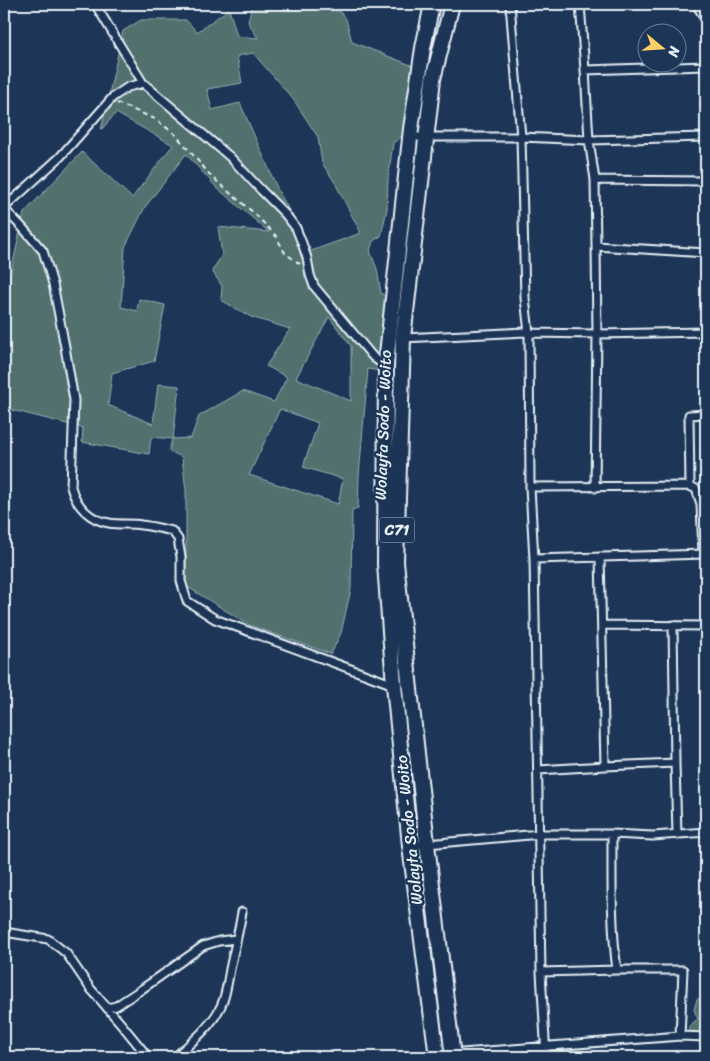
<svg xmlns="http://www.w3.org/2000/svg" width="710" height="1061" viewBox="0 0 710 1061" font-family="Sriracha,sans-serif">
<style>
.green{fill:#516f6e;stroke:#9cb0b3;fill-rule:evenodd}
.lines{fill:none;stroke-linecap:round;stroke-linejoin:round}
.street-casing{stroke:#e8f1f8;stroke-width:11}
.highway-casing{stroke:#e8f1f8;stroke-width:18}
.path{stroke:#e8f1f8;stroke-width:2;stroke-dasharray:5 4;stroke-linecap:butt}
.street{stroke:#1d3557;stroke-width:7}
.highway{stroke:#1d3557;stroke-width:14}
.labels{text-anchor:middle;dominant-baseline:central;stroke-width:5;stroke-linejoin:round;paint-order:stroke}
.shield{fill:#1d3557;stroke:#abb9c8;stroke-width:1}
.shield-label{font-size:15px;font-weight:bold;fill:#e8f1f8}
.street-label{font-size:16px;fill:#e8f1f8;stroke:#1d3557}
</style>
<rect width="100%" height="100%" fill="#1d3557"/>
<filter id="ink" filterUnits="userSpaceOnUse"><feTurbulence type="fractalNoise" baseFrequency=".02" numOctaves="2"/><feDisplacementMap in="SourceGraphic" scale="10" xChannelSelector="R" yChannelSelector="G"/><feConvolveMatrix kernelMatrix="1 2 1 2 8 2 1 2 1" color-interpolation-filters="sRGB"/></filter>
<g filter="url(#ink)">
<path class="green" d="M252 4H333L346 19 352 42 431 73 421 122 393 143 388 178 387 209 381 236 373 241 370 251 377 269 381 293 390 300 401 310 397 374 368 369 359 476 358 508 352 510 351 589 341 633 331 654 249 625 186 586V491L182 457 169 451 172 439 151 437 149 454 82 442 83 428 4 408V304L24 213 82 152 132 198 173 145 116 113 101 130 123 31 141 20H186L197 32 229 9 237 36 258 38 248 22ZM253 53 293 99 318 137 322 163 334 181 361 233 311 251 278 190 240 103 212 110 207 89 242 83 237 56ZM186 154 217 188 269 232 218 227 222 255 212 271 222 286 221 300 251 317 290 329 266 366 287 377 274 402 243 391 199 416 191 438 173 439 179 386 158 384 153 424 108 405 112 373 154 361 165 305 139 299 137 311 121 307 125 247 145 207ZM329 317 351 346V401L296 378ZM280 409 318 423 303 467 343 479 338 504 249 475Z
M697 999H705L706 1001V1037L689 1035V1026L698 1019 694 1010Z"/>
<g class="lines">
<defs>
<path id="street" d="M95 4 143 83 230 157 261 190 285 214 296 228 302 243 307 258 310 275 314 286 373 357 381 363 386 364
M580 4 585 70 706 66
M696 4 706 20
M585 70 589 140 706 137
M410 137H521L510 4
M595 180 596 246 706 253
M4 208 60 157 113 97 128 87 143 83
M4 209 21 226 43 251 53 284 65 347 74 400 71 487C76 506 90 520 109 523 120 525 131 523 141 525 152 526 162 529 172 531L178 539 181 557V581L187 601 215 619 394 685
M403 338 525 332 529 333 597 334 706 332
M690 486 689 415 706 414
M530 487 690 486 696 489 701 504 703 554
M595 488 597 334 596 246
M600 557 605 766 675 763 673 625
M534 559 706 554
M603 625 706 626
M675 763 677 834
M538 770 605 766
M410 846 427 844 540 834H612L653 836 706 832
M4 932 48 939 66 953 90 988 122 1025 148 1057
M617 970H683L680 1036
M541 972 617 970C611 925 612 880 612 834
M107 1008 116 1006 142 989 203 946 219 941 236 939
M436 1055 680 1036 706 1037
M175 1057C192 1042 211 1027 221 1006 226 996 228 980 230 969 234 950 239 931 242 912
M546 1057 541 972 534 559 530 487 529 333 525 298 521 137 589 140 595 180 706 181"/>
<path id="highway" d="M432 4 423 48 411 129 386 364 385 564 394 685 410 846 437 1057
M452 4 433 79 403 338 396 562 427 844 453 1057"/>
</defs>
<use href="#street" class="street-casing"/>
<use href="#highway" class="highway-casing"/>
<path class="path" d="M117 103 155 119 175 134 211 176 230 193 254 213 276 236 285 253 300 264"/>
<use href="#street" class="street"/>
<use href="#highway" class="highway"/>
</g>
</g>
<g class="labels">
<rect class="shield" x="379.5" y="517.5" width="35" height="25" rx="4"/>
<g class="shield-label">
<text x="397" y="530">C71</text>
</g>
<g class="street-label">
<text transform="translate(383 425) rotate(-88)">Wolayta Sodo - Woito</text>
<text transform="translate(409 830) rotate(-96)">Wolayta Sodo - Woito</text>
</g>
</g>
<rect width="710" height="1061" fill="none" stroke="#1d3557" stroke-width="20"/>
<rect x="10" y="10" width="690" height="1041" fill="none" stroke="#e8f1f8" stroke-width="2" filter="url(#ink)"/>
<g transform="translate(662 48) rotate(108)"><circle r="24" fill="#1d3557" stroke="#6e8097"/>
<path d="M0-4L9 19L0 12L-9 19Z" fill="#ffd166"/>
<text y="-8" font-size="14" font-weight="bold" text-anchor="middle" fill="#e8f1f8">N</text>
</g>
</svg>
